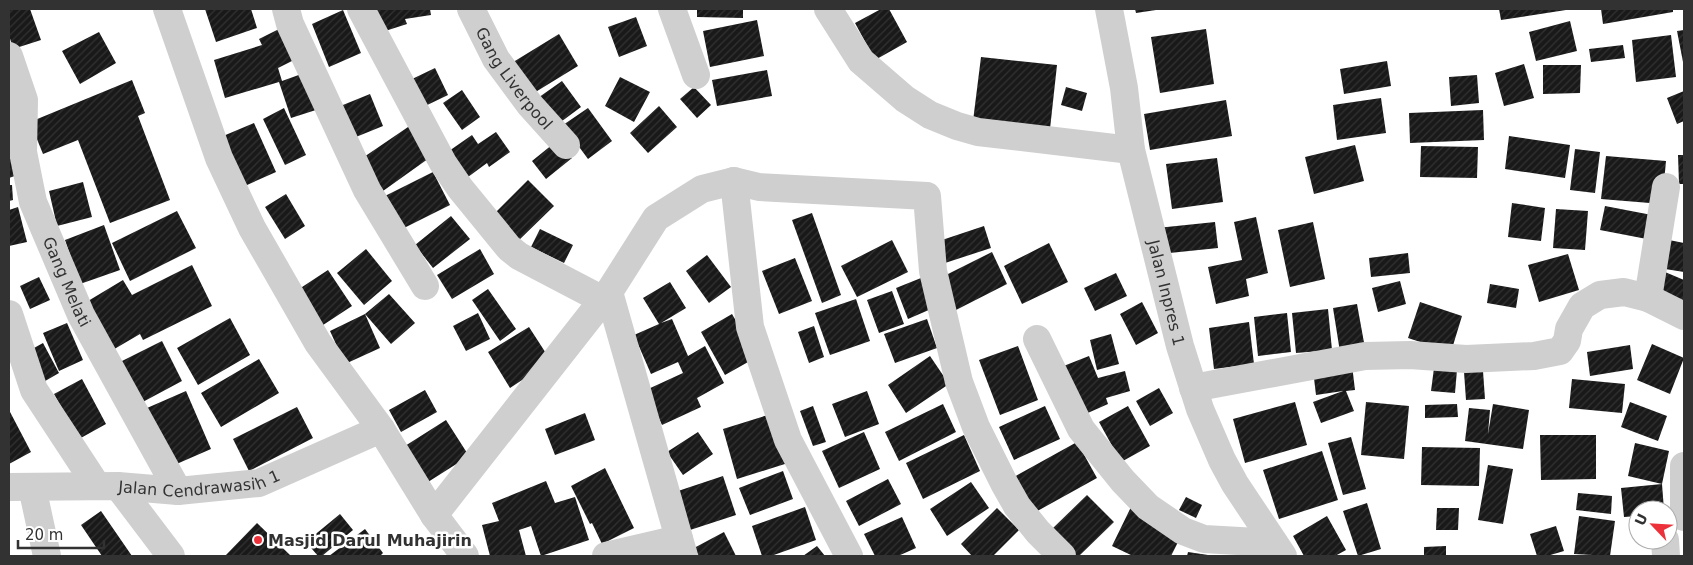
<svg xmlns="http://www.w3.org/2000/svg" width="1693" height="565" viewBox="0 0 1693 565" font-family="'DejaVu Sans',sans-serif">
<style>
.building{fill:url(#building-hatch)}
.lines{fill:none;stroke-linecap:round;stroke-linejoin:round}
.minor{stroke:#cfcfcf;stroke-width:28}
.poi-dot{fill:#ec313a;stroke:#fff;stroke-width:2}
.labels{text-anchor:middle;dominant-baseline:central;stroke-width:5;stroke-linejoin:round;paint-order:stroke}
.street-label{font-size:16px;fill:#323232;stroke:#fff}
.poi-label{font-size:16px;font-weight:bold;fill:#323232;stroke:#fff;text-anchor:start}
</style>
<defs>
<pattern id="building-hatch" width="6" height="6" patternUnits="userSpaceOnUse" patternTransform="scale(1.25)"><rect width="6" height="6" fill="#191919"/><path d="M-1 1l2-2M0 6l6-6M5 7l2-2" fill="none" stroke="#323232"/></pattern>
</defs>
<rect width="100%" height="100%" fill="#fff"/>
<path class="building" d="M9 9H30L41 40 13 49 9 35Z
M205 9H251L257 28 216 42Z
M372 9H430L431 15 405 19 407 24 379 33Z
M697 9H743V18L697 17Z
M881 9H889L907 42 875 60 855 23Z
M1135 9H1156V10L1136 13Z
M1499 9H1566V10L1501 20Z
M1601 9H1673V12L1603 24Z
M343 10 361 53 329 67 312 24Z
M636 17 647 46 619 57 608 27Z
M757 20 764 56 710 67 703 31Z
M1570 21 1577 51 1536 61 1529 32Z
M285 26 300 57 278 68 282 81 307 72 319 109 291 118 279 82 225 98 214 60 262 45 259 39Z
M1206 29 1214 84 1160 93 1151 37Z
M1684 30V62H1683L1677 31Z
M99 32 116 63 80 84 62 51Z
M559 34 578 66 529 96 510 64Z
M1671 35 1676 77 1636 82 1632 40Z
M1623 45 1625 58 1591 62 1589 49Z
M981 57 1057 65 1050 129 973 121Z
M1387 61 1391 86 1344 94 1340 69Z
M1524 64 1534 98 1504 106 1495 73Z
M1543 65H1581L1580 93 1543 94Z
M435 68 448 95 421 108 408 81Z
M767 70 772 96 717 106 712 80Z
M1477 75 1479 103 1451 106 1449 77Z
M620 77 650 92 634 122 605 106Z
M132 80 145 113 138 116 170 200 110 223 78 140 43 154 30 122Z
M562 81 581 107 554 127 535 100Z
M694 87 711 105 697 118 680 99Z
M1066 87 1087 93 1082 111 1061 105Z
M462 90 480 117 462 130 443 103Z
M1684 91V121L1677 124 1667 98Z
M370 94 383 126 351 139 338 107Z
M1381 98 1386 133 1337 140 1333 105Z
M1226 100 1232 136 1150 150 1144 114Z
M659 106 677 127 648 153 630 133Z
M284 108 306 155 285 165 263 119Z
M588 108 612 141 588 159 563 125Z
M1483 110 1484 140 1410 143 1409 113Z
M254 123 276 172 238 189 216 139Z
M411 125 432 156 383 191 361 159Z
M496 132 510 152 489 167 487 163 468 177 449 151 472 135 478 144Z
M9 134 23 173 9 178Z
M1509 136 1570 145 1565 178 1505 169Z
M558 140 572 158 546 179 532 161Z
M1355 145 1364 181 1314 194 1305 157Z
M1421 146 1478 147 1477 178 1420 177Z
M1575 149 1600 152 1595 193 1570 190Z
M1678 155H1684V184H1679Z
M1606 156 1666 161 1662 204 1601 199Z
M1217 158 1223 202 1172 209 1166 164Z
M433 172 450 205 398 231 381 198Z
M528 180 554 206 517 242 492 216Z
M83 182 92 217 57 226 49 191Z
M9 185H12L13 200 9 201Z
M286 194 305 226 285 239 265 207Z
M1512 203 1545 208 1541 241 1508 237Z
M1605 206 1657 216 1652 240 1600 230Z
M18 207 27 242 9 246V210Z
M1556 209 1588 211 1585 250 1553 248Z
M177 211 196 248 130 281 112 243Z
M812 213 841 295 822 303 792 220Z
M451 216 470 239 433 268 415 245Z
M1256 217 1268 273 1246 279 1249 296 1216 304 1208 267 1242 260 1234 222Z
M1215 222 1218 248 1160 254 1157 228Z
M1313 222 1325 279 1290 287 1278 230Z
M104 225 120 270 80 284 65 240Z
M984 226 991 248 945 263 939 241Z
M540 229 573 245 564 263 531 247Z
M1664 239 1684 243V272L1659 268Z
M892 240 908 272 857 297 841 266Z
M1049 243 1068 282 1022 304 1004 266Z
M366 249 392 281 364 305 337 273Z
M480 249 494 274 452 299 437 275Z
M992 252 1007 284 956 310 940 278Z
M1408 253 1410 273 1371 277 1369 258Z
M1568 254 1579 290 1539 302 1528 265Z
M707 255 731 287 709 303 686 271Z
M795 258 812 301 779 314 762 271Z
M192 265 212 306 143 340 140 334 111 351 83 304 123 280 132 295Z
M328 270 352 306 320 327 296 291Z
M1665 272 1684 280V304L1656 292Z
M1116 273 1127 296 1095 311 1084 288Z
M926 276 938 306 908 319 896 288Z
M39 277 50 300 30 309 20 286Z
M1400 281 1406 304 1378 312 1372 288Z
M670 282 686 308 661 323 672 319 688 356 705 346 724 383 697 398 701 407 662 425 646 390 683 373 678 362 651 374 634 335 659 324 643 298Z
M1490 284 1519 289 1516 308 1487 303Z
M488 289 516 329 500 341 472 300Z
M892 291 904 324 879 333 867 300Z
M389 294 415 323 391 344 365 314Z
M856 299 870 341 830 355 815 313Z
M1142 302 1158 333 1136 345 1120 314Z
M1420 302 1462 316 1451 352 1408 338Z
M1357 304 1365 348 1340 352 1333 308Z
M1328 309 1332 350 1296 353 1292 313Z
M478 313 490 339 466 351 453 326Z
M1287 313 1291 352 1258 356 1254 317Z
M365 314 380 348 345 364 330 331Z
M732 314 757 357 725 375 701 332Z
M230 318 250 355 198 385 177 348Z
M927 319 937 348 895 363 884 334Z
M1249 322 1254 364 1214 369 1209 328Z
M67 323 83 360 59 371 43 333Z
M814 326 824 357 809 363 798 332Z
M529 327 551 361 510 388 488 352Z
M1111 334 1119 364 1097 370 1090 340Z
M162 341 182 381 139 404 118 363Z
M43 343 59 373 40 384 23 354Z
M1652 344 1684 358 1670 394 1637 380Z
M1630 345 1633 369 1590 376 1587 352Z
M1018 346 1038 400 1000 415 979 360Z
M930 356 949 384 906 413 888 385Z
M1089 356 1098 378 1125 371 1130 391 1106 398 1108 404 1081 416 1061 367Z
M259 359 279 393 221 427 201 393Z
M1352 365 1355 390 1346 391 1354 411 1321 423 1313 402 1343 391 1316 395 1313 370Z
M1434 368 1457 370 1455 393 1431 391Z
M1483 371 1485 399 1466 400 1464 372Z
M82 379 106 424 79 439 54 394Z
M1572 379 1625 384 1622 413 1569 408Z
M1159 388 1173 413 1150 426 1136 401Z
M425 390 437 412 401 432 389 410Z
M186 391 211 449 172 466 147 408Z
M867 391 879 424 845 437 832 404Z
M1295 402 1307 445 1245 463 1233 419Z
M1366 402 1409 406 1404 459 1361 455Z
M1630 402 1667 416 1658 441 1621 427Z
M943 404 956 432 899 461 885 432Z
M1457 404 1458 417 1425 418V405Z
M1493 404 1529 410 1523 449 1465 441 1469 408 1490 410 1488 434Z
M813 406 826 442 813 446 800 411Z
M1045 406 1060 439 1014 460 999 427Z
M1128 406 1150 446 1121 462 1099 422Z
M297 407 313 438 249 471 233 439Z
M9 410 31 452 9 464Z
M585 413 595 440 555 455 545 429Z
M774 413 788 463 737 479 723 429Z
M446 420 469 456 428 482 405 446Z
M698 432 713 454 683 475 667 452Z
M864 432 880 469 839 488 822 451Z
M964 435 980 471 923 499 906 463Z
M1540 435H1596V479L1541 480Z
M1351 437 1366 489 1343 495 1328 443Z
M1077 442 1097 478 1032 514 1012 478Z
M1635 443 1669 451 1662 484 1628 476Z
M1422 447 1480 448 1479 486 1421 485Z
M1322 451 1338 500 1279 519 1263 470Z
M1488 465 1513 469 1503 524 1478 520Z
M605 468 634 528 602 544 592 523 590 524 571 486Z
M783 471 793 499 750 515 739 488Z
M723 476 736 515 690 530 678 491Z
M888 479 901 504 859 526 846 501Z
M546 481 555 503 575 497 589 540 541 556 531 526 519 530 526 556H490L482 525 499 521 492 503Z
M971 482 989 508 947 536 930 509Z
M1662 484 1664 510H1638V516L1624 517 1621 488Z
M1578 493 1612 496 1611 514 1576 510Z
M1087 495 1114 522 1079 556H1076L1051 530Z
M1186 497 1202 505 1196 518 1179 510Z
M1367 503 1381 549 1358 556 1343 511Z
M805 507 816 540 771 556H762L752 526Z
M1131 507 1183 532 1171 556H1133L1112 546Z
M997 508 1019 530 993 556H972L961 544Z
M1437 508H1459L1458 530H1436Z
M101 511 132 556H102L81 525Z
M340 514 353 530 322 556H318L306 542Z
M1327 516 1346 550 1335 556H1304L1293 536Z
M1579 516 1615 521 1610 556 1574 554Z
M902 517 916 548 898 556H875L864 534Z
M257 523 291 556H225Z
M1556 526 1564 551 1547 556H1537L1530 534Z
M365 529 383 553 380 556H329Z
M724 532 736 556H699L694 548Z
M817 546 825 556H803Z
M1446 546V556H1424V547Z
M1188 552 1208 555V556H1187Z"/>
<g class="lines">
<g class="minor">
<path d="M167 9 219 158 252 228 318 343 381 429 434 515 465 556"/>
<path d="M286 9 290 24 367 190 425 286"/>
<path d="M361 9 443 163 460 188 509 248 519 256 603 300"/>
<path id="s1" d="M471 9 496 59 530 105 566 145"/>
<path d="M672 9 696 75"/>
<path d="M828 9 861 61 905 99 930 115 957 126 978 132 1131 150"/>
<path id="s2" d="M1109 9 1124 88 1131 150 1180 346 1200 409 1222 460 1235 484 1283 556"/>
<path id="s3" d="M9 56 24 100 23 152 33 202 81 315 178 491"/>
<path d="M734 181 750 327 788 440 849 556"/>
<path d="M609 292 684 556"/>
<path d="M1648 298 1666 187"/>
<path d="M9 314 34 390 97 486"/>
<path d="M1037 339 1081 429 1123 481 1148 507 1183 531 1204 539 1274 543"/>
<path d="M1193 388 1365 356 1410 355 1466 359 1534 356 1560 351 1567 341 1569 329 1582 306 1600 295 1624 292 1648 298 1684 316"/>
<path d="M118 486 171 556"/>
<path id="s4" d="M9 487 118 486 178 491 259 483 381 429"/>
<path d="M32 487 47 556"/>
<path d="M434 515 609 292 656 218 702 189 734 181 759 187 927 196 933 271 959 382 976 427 1004 483 1017 506 1038 532 1062 556"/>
<path d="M1684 517V466"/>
<path d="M1665 540 1666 556"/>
<path d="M606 556 679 539"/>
</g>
</g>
<circle class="poi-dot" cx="258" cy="540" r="5"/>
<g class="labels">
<g class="street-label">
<text stroke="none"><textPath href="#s1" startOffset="82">Gang Liverpool</textPath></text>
<text stroke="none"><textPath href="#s3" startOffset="236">Gang Melati</textPath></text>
<text stroke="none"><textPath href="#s2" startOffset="290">Jalan Inpres 1</textPath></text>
<text stroke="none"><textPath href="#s4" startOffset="191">Jalan Cendrawasih 1</textPath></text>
</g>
<g class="poi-label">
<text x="268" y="540">Masjid Darul Muhajirin</text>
</g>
</g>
<rect width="1693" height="565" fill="none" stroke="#323232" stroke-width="20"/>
<g transform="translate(1653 525) rotate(295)"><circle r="24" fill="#ffffff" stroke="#adadad"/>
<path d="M0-4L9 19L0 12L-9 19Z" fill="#ec313a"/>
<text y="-8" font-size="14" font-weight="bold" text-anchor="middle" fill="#323232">U</text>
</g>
<path d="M18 540v8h86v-8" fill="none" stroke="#323232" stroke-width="2.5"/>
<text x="25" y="540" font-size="15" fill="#323232" stroke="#ffffff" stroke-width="4" paint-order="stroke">20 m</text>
</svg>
